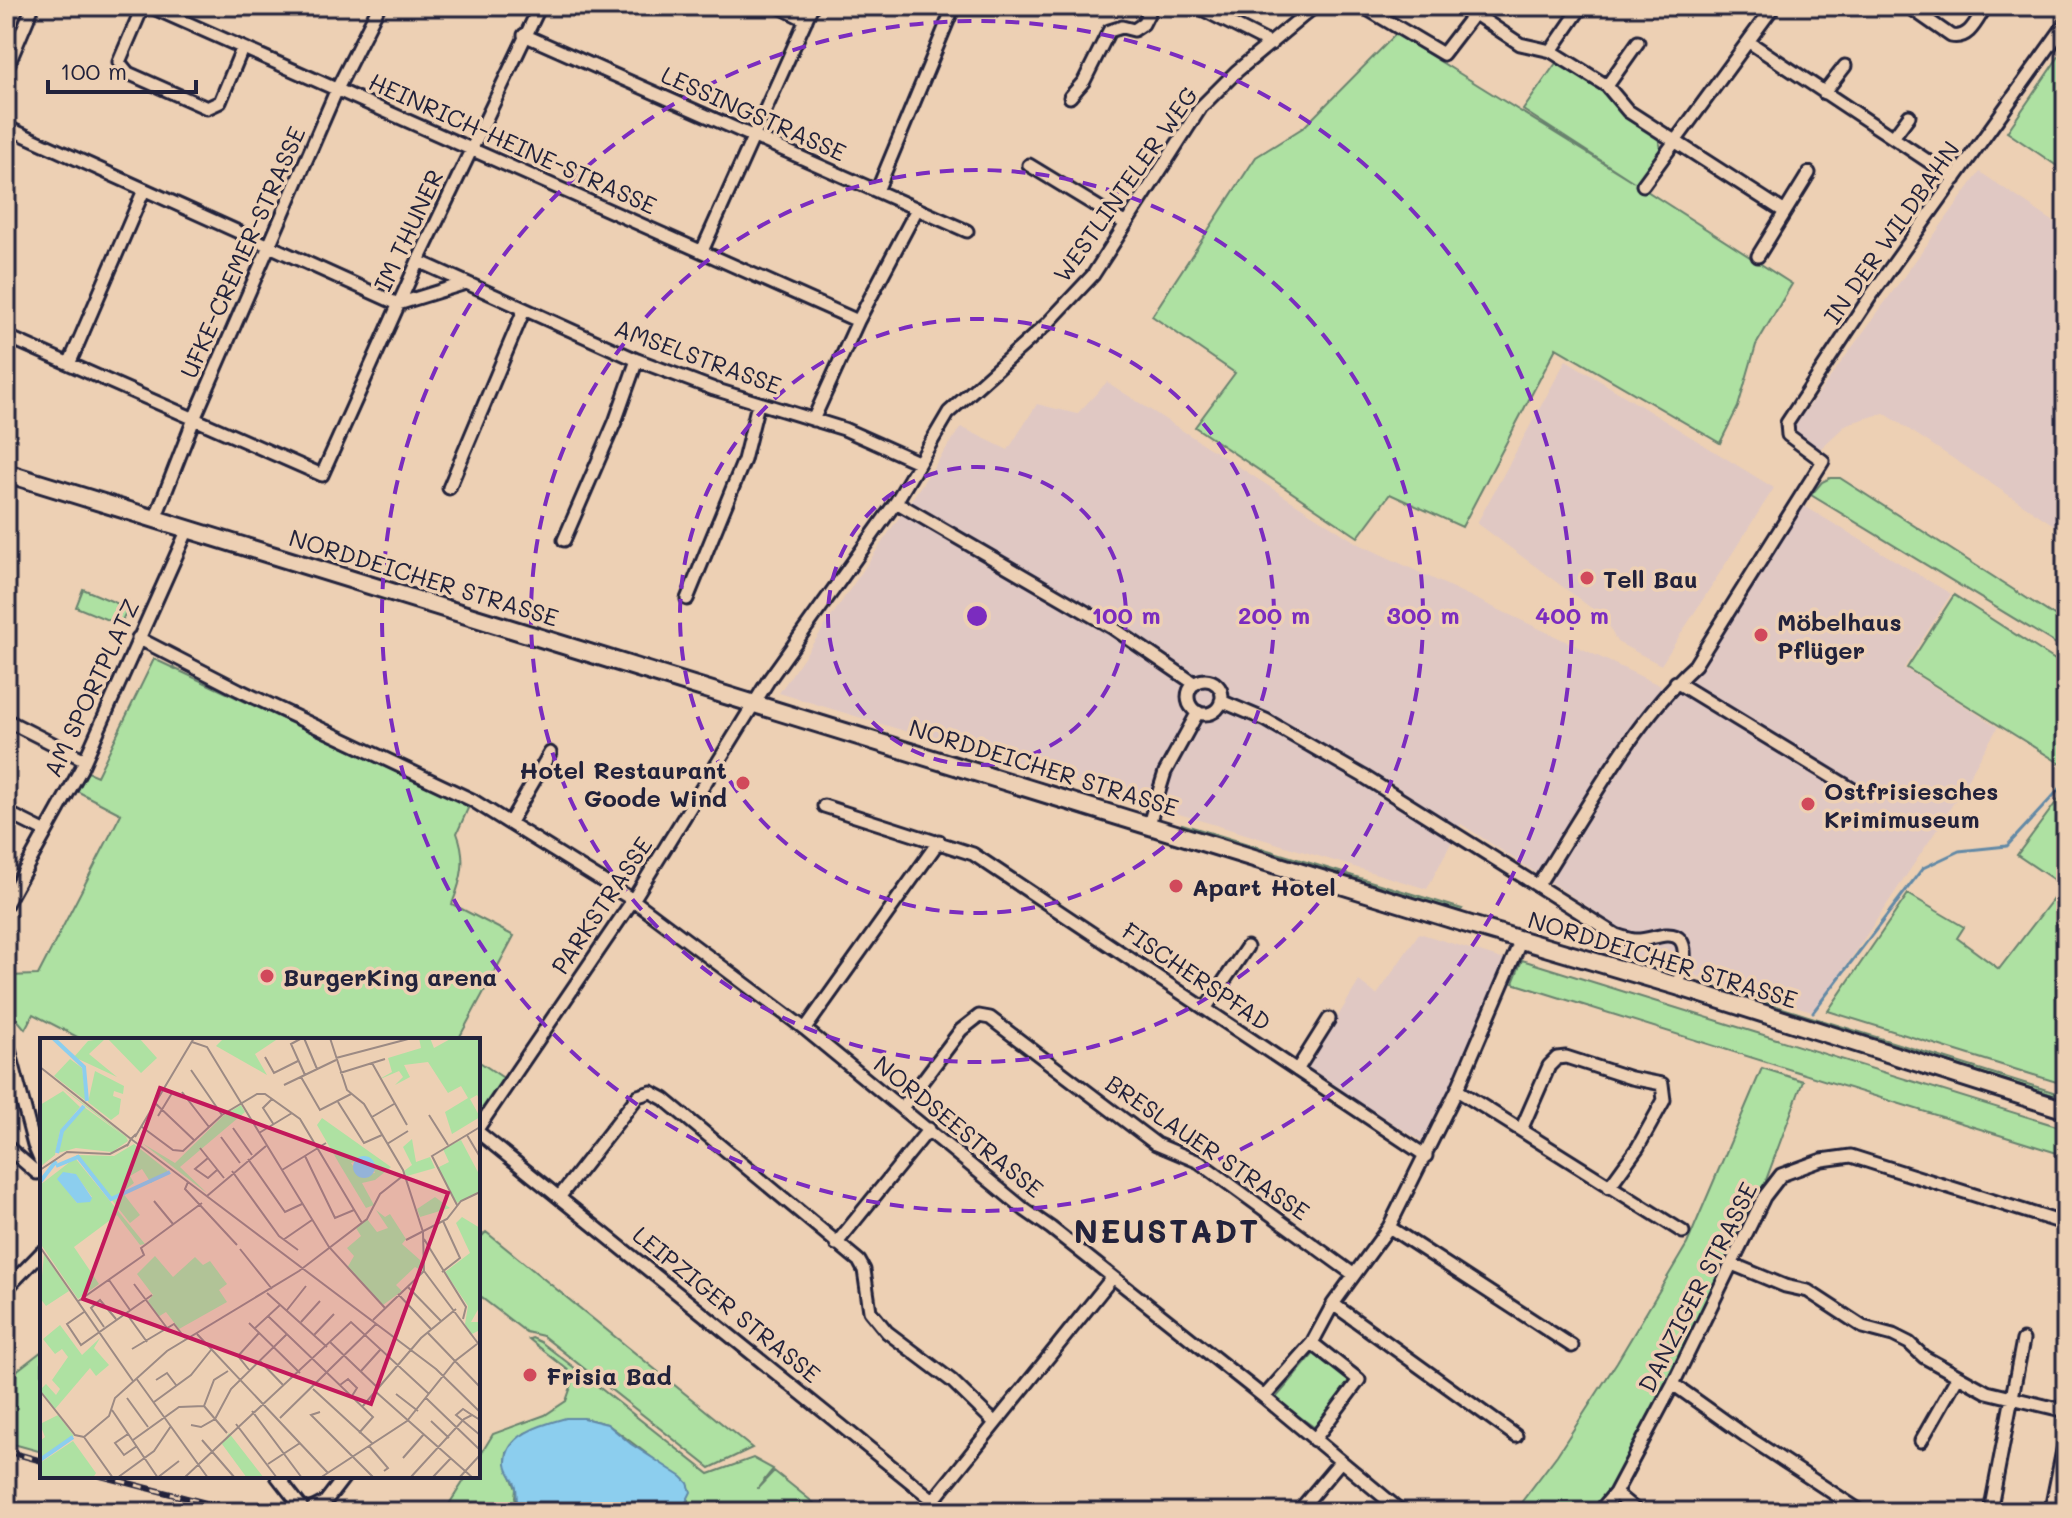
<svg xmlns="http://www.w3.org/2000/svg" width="2072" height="1518" viewBox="0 0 2072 1518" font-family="Mali,sans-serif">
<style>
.built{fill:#e0c8c3}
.green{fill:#aee1a2;stroke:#68826e;stroke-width:2}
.water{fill:#8cceee;stroke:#6289a6;stroke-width:2}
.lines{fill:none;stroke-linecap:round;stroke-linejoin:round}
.stream{stroke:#6289a6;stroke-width:3}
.minor-casing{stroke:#22223b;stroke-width:17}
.secondary-casing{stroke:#22223b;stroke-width:22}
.minor{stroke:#edd0b4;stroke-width:11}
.secondary{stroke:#edd0b4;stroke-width:16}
.rail-casing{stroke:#22223b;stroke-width:6}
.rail{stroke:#edd0b4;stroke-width:3;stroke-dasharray:9;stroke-linecap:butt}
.ring{fill:none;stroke:#7b2cbf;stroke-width:4;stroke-dasharray:14 10}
.poi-dot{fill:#d1495b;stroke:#edd0b4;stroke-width:3}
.labels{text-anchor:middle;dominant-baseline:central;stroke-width:7;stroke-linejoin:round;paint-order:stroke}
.street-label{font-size:24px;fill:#22223b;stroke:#edd0b4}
.poi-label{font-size:24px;font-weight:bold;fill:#22223b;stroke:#edd0b4;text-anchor:start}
.district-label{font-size:32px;font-weight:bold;letter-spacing:2px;fill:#22223b;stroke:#edd0b4}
.inset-river{fill:none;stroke:#8cceee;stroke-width:4}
.inset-road{fill:none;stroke:#9c8a84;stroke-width:2}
.view{fill:#c2185b;fill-opacity:0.15;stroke:#c2185b;stroke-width:4}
.inset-edge{fill:none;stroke:#22223b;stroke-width:4}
.centre{fill:#7b2cbf;stroke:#edd0b4;stroke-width:4}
.ring-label{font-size:24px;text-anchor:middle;font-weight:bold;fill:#7b2cbf;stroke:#edd0b4;stroke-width:7;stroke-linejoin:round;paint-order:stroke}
</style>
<rect width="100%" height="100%" fill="#edd0b4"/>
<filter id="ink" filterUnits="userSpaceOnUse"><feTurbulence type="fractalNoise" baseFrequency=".0125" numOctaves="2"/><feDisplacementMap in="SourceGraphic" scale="16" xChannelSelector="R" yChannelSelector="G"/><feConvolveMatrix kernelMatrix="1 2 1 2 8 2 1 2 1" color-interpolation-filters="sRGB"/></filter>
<g filter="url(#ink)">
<path class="built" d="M1980 172 2066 230V533L1884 413 1847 424 1819 450 1791 431Z
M1566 360 1774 488 1661 665 1617 642 1606 619 1477 523Z
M1107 382 1357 543 1674 692 1700 668 1801 504 1951 594 1904 668 1998 727 1944 819 1815 1012 1608 949 1614 924 1461 824 1427 889 779 693 961 427 1008 450 1037 404 1077 414Z
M1419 933 1505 960 1425 1143 1306 1070 1359 981 1377 995Z"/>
<path class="green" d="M1396 34 1634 182 1523 110 1556 63 1609 95 1626 117 1658 138 1661 148 1636 184 1792 284 1756 345 1738 407 1720 443 1556 348 1462 527 1390 494 1358 537 1195 427 1235 373 1152 316 1256 157 1304 127Z
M2066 46V172L2007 132Z
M1830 478H1840L2056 617 2066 593V650L1811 495 1822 482Z
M83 589 128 608 120 625 76 607Z
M1954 595 2066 667V767L1907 668Z
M154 659 469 806 457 833C467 859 462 879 452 904L514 936 458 1040H83L33 1014 25 1029 6 1006V976L38 975 121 814 71 788 81 769 97 776Z
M2066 789V1085L1828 1011 1908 894 1964 927 1957 938 1999 969 2063 886 2017 855Z
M1182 824 1462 909 1460 911 1300 862 1294 863 1182 828Z
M1522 960 2063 1128 2057 1153 1513 983Z
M1702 983 2066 1096V1099L1705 986Z
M478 1061 508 1081 478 1128Z
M1762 1068 1803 1081 1766 1180 1669 1381 1610 1489 1591 1512H1514L1557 1455 1617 1362 1687 1244Z
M486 1232 752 1448 710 1468 543 1336 526 1332 478 1295V1240Z
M532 1338 541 1342 576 1369 709 1474 753 1458 773 1469 757 1489 774 1471 825 1512H681L689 1500 663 1466 607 1424 583 1418H567L525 1433 507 1452 506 1463 516 1489 515 1498 519 1512H444L467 1476H478V1459L493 1434 545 1415 566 1401 572 1384 568 1370 529 1339Z
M42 1351V1452L6 1442V1379Z
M1316 1351 1355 1382 1318 1430 1275 1399Z"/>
<path class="water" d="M566 1418H583L607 1424 631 1444 682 1477 688 1483 691 1492 681 1512H519C516 1503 517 1496 516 1487 514 1478 507 1474 506 1464 504 1434 544 1424 566 1418Z"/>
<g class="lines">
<path class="stream" d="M1813 1012 1923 868 1959 851 2007 846 2066 782"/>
<defs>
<path id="minor" d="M143 6 119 62 128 73 207 108 220 102 242 49
M149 6 858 321
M778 6 806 20
M1196 6 1271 44
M1362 6 1443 54 1480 6
M1908 6 1951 36C1970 40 1977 19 1986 6
M1475 14 1520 44 1551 51 1607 86 1628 111 1785 212
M524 35 967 231
M1749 42 1955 179
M1551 51 1582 6
M6 70 33 6
M1607 86 1638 42
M1824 93 1845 66
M1070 97 1084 81 1109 31 1122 27 1134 30 1143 24 1152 6
M6 127 398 304 466 283
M1894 136 1909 116
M1029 165 1126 224
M1643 185 1774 6
M877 191 954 6
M702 251 812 6
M1758 256 1809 173
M418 261 637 360 714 389 844 429 918 462
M6 336 322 475 418 261 540 6
M70 362 144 190
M813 420 858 321 917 209
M449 488 524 310
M896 502 1113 628 1195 684
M155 519 194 419 337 89 379 6
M564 540 615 422 637 360
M687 599 744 460 758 404
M138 638 239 690 472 800 633 900 805 1029 1025 1210 1051 1228 1264 1397 1402 1512
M1188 697a17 17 0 1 1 34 0a17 17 0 1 1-34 0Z
M1676 682 1852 789
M1221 701 1266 720 1363 776 1616 935C1622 937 1628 939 1634 940 1645 941 1655 936 1666 935 1694 933 1683 971 1677 986
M6 720 85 760
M824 806 973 854 1426 1156
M6 812 46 832
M510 822 550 753
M1149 824 1165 772 1198 712
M1538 885C1585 812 1632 723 1695 665L1823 461 1788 435 1787 423 1870 297 2066 23
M6 904 81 769 188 529
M1205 1009 1247 947
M805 1029 939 841
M6 1038 34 1145 42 1164
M1297 1070 1329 1019
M1457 1090 1683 1232
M902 1108 961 1030 979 1016 990 1018 1156 1144 1199 1162 1353 1274
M478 1128 633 900 768 681 896 502 949 412 1047 324 1093 275 1201 107 1237 71 1315 6
M1521 1130 1549 1066 1557 1058 1566 1057 1631 1078 1662 1084 1664 1100 1638 1147 1609 1187
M478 1132 948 1512
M6 1146 37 1173 42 1171
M560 1196 638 1096 651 1092 664 1099 859 1261 864 1270 870 1311 887 1332 952 1381 994 1422
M1389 1227 1572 1346
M836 1244 929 1129
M1732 1264 1785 1286 1808 1291 1863 1327 1893 1335 1909 1343 1924 1357 1987 1392 2066 1411
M6 1289 42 1252
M1333 1304 1516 1436
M1312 1343 1359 1380 1314 1440
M1673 1384 1746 1436 1862 1512
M1264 1397 1312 1343 1333 1304 1389 1227 1457 1090 1521 940
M1921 1441 1958 1376
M277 1476 305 1512
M1615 1493 1638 1512
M306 1512 325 1502 345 1476
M924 1512 1112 1278
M1298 1512 1340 1462
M1599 1512 1615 1493 1673 1384 1764 1197 1781 1175 1822 1160 1851 1156 2066 1224
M1990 1512 2023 1340"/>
<path id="secondary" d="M6 473 1474 926 1677 986 2066 1110
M2053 1512 2066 1448"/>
</defs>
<use href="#minor" class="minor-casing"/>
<use href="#secondary" class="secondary-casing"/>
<use href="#minor" class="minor"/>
<use href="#secondary" class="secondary"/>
<defs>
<path id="rail" d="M6 1451 42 1461
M101 1476 241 1512"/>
</defs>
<use href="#rail" class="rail-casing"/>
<use href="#rail" class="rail"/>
</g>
</g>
<g class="ring">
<circle cx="977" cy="616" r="149"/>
<circle cx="977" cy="616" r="297"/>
<circle cx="977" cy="616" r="446"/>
<circle cx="977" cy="616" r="595"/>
</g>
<g class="poi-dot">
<circle cx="1587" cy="578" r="8"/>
<circle cx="1761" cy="635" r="8"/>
<circle cx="743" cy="783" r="8"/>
<circle cx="1808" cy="804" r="8"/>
<circle cx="1176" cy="886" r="8"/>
<circle cx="267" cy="976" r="8"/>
<circle cx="530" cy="1375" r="8"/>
</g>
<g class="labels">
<g class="street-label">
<text transform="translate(754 113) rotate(24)">LESSINGSTRASSE</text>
<text transform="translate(513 143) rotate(24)">HEINRICH-HEINE-STRASSE</text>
<text transform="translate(1125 184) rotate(-55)">WESTLINTELER WEG</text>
<text transform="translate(408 230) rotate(-65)">IM THUNER</text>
<text transform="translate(1891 232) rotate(-55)">IN DER WILDBAHN</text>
<text transform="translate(242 252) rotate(-66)">UFKE-CREMER-STRASSE</text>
<text transform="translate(698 356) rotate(20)">AMSELSTRASSE</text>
<text transform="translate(424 577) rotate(17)">NORDDEICHER STRASSE</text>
<text transform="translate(91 688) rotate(-65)">AM SPORTPLATZ</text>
<text transform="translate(1044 767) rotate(17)">NORDDEICHER STRASSE</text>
<text transform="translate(601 905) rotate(-56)">PARKSTRASSE</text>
<text transform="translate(1663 959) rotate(17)">NORDDEICHER STRASSE</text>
<text transform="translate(1197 976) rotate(34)">FISCHERSPFAD</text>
<text transform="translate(959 1126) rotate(39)">NORDSEESTRASSE</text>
<text transform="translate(1208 1147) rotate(34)">BRESLAUER STRASSE</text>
<text transform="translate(1697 1287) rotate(-63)">DANZIGER STRASSE</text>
<text transform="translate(727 1304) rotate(39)">LEIPZIGER STRASSE</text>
</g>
<g class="poi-label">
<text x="1603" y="578">Tell Bau</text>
<text x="1777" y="621">Möbelhaus<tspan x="1777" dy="28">Pflüger</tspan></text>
<text x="727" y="769" text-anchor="end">Hotel Restaurant<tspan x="727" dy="28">Goode Wind</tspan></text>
<text x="1824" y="790">Ostfrisiesches<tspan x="1824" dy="28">Krimimuseum</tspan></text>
<text x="1192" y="886">Apart Hotel</text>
<text x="283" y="976">BurgerKing arena</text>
<text x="546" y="1375">Frisia Bad</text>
</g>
<g class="district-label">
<text x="1167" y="1230">NEUSTADT</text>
</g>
</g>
<g transform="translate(40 1038)">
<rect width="440" height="440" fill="#edd0b4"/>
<path d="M66 0 49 16 77 39 34 19 48 3ZM99 0 117 20 101 35 68 1ZM184 0H239L215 16 227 37 176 8ZM379 0H390L394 10 412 0H440V62L437 57 430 61 440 79 412 96 405 74 428 60 421 48 408 55 388 24 364 27 370 39 355 47 363 39 359 33 338 42 352 34 348 20 381 10ZM30 21 42 30 46 63 14 38ZM55 33 84 48 83 56 74 53 73 58 81 61 79 76 71 82 48 64ZM18 47 47 68 89 101 90 102 86 99 88 103 72 114 36 110 18 115 21 95 44 69 84 98ZM23 53 40 69 20 93 15 117 0 129V67ZM201 67 205 74 140 129 168 156 102 105 135 125 183 78ZM282 80 351 129 335 142 322 145 334 167 326 170 300 127 277 87ZM328 119 335 135 319 137 311 125ZM372 101 376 124 390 119 395 130 367 138 364 133 372 127 363 109ZM421 102 440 138V153L417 165 397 130 409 124 403 111ZM94 106 128 133 111 145 102 131 90 138 94 145 82 154 100 177 90 185 36 117 74 118ZM35 120 105 206 100 207 77 177 34 209 59 246 38 261 0 205V147ZM30 135 36 137 52 159 37 165 22 145ZM395 159 410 170 380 179 377 171ZM336 172 345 179 350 176 366 201 362 206 380 222 384 234 375 229 356 247 362 253 343 267 307 230 314 218 307 210 321 198 316 190 327 181 337 194 348 190ZM422 179 440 190V268L431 284H438L440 292 430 297 425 286 428 268 405 234 430 215 416 185ZM4 216 29 253 6 268 0 260ZM115 218 133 239 155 219 163 227 170 223 187 246 179 252 187 264 139 291 126 274 118 279 108 263 113 257 97 236ZM20 287 42 317 60 300 54 310 69 327 56 338 50 330 15 371 0 352 6 346 16 357 20 351 12 342 28 319 22 311 15 316 3 301ZM18 377 34 398 0 421V403L5 399 0 386ZM189 395 224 440H207L182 406ZM33 403 56 435 53 440H0V425Z" fill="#aee1a2" fill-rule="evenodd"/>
<path d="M313 129a11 11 0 1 1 22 0a11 11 0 1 1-22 0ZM23 134 36 136 52 160 50 164 37 165 17 141Z" fill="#8cceee"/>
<path class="inset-river" d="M13 0 44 29 47 63M17 115 22 93 44 68M16 128 38 119 71 161 130 134M0 144 16 123M0 422 33 399"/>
<path class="inset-road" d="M262 0 251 6 265 37M264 0 277 31M290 0 307 52 324 66 363 132 383 194 384 233 440 308M152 4 167 9 289 209 345 270M225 19 234 35 258 23M296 20 372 0M332 25 367 87M0 29 91 101 87 108M151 32 182 77M300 35 345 21M261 39 280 72 311 56M244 47 296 22M142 54 169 89M232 61 223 70 234 87M298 64 324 105 342 97M115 65 155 103M389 77 408 107M118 78 132 55M332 79 354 66M102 89 133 112 143 113 182 77 217 56H225L260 81 322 185M193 90 212 117M219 95 252 75M96 96 91 101 396 331 440 374M427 97 440 119M95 99 154 0M181 99 200 125M347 106 368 93M160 110 184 140M265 118 295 180 314 172M168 120 155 131 168 140 177 132M208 121 245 174 262 166M0 132 27 114 70 116 89 106M242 132 286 105M192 133 239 198 258 212M148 144 145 151 197 207M167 158 226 108M114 163 133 186M417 167 392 118 440 89M384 201 426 269 423 281M243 202 272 182M366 202 407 181 421 163 440 154M0 209 93 343M200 211 232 251M402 234 420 220 403 183M69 242 90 272M94 246 127 290M367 248 401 283M227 255 287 309M358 256 391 291M37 264 104 217 101 210 162 165M247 272 266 248M44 274 27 286 41 307 112 257M86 275 107 304M228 278 333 379 319 395M333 282 384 233M261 284 280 263M209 285 260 335M64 289 51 270 60 262 76 281M214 291 240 267M387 294 440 349M157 296 288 435M274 297 294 276M290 304 339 351M92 311 134 286 145 300M220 323 244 348M210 333 198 318 219 295M321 333 340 312M96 340 168 440M116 342 127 335 136 347M300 347 308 341 317 350 312 358M273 351 333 406M0 353 35 397 44 399M336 354 433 440M356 356 378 373M87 360 108 389M386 360 440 412M114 364 151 337 171 312M164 368 187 395M322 369 381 300 416 271M72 372 118 440M212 373 262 440M280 374 271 377 334 440M432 377 423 371 416 377 440 397M240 380 336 286M391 383 409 400M196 386 237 440M151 387 161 389 175 381 191 351 247 296M88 396 75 405 84 417 97 408M44 399 69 378 75 360 127 313 259 233 327 181 340 156 364 137M44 399 73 440M93 402 139 369 164 368 174 342 188 333M162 402 195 440M329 408 348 430 344 433M363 420 384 396M228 426 260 405M77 440 114 413 131 388M117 440 139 423M144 440 311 284 389 356M280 440 367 383 415 323 437 306M370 440 424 381 432 377 440 382M392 440 411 420M419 440 440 417"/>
<path class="view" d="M120 50 408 155 331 366 43 261Z"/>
<rect width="440" height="440" class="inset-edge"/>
</g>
<circle cx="977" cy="616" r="12" class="centre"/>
<g class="ring-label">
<text x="1126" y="624">100 m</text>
<text x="1274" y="624">200 m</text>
<text x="1423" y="624">300 m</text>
<text x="1572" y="624">400 m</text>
</g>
<rect width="2072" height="1518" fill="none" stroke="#edd0b4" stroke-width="32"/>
<rect x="16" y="16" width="2040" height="1486" fill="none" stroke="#22223b" stroke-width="3" filter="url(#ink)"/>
<path d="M48 80v12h148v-12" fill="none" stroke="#22223b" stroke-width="4"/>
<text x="60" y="80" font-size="24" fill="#22223b" stroke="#edd0b4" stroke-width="6" paint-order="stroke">100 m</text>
</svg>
